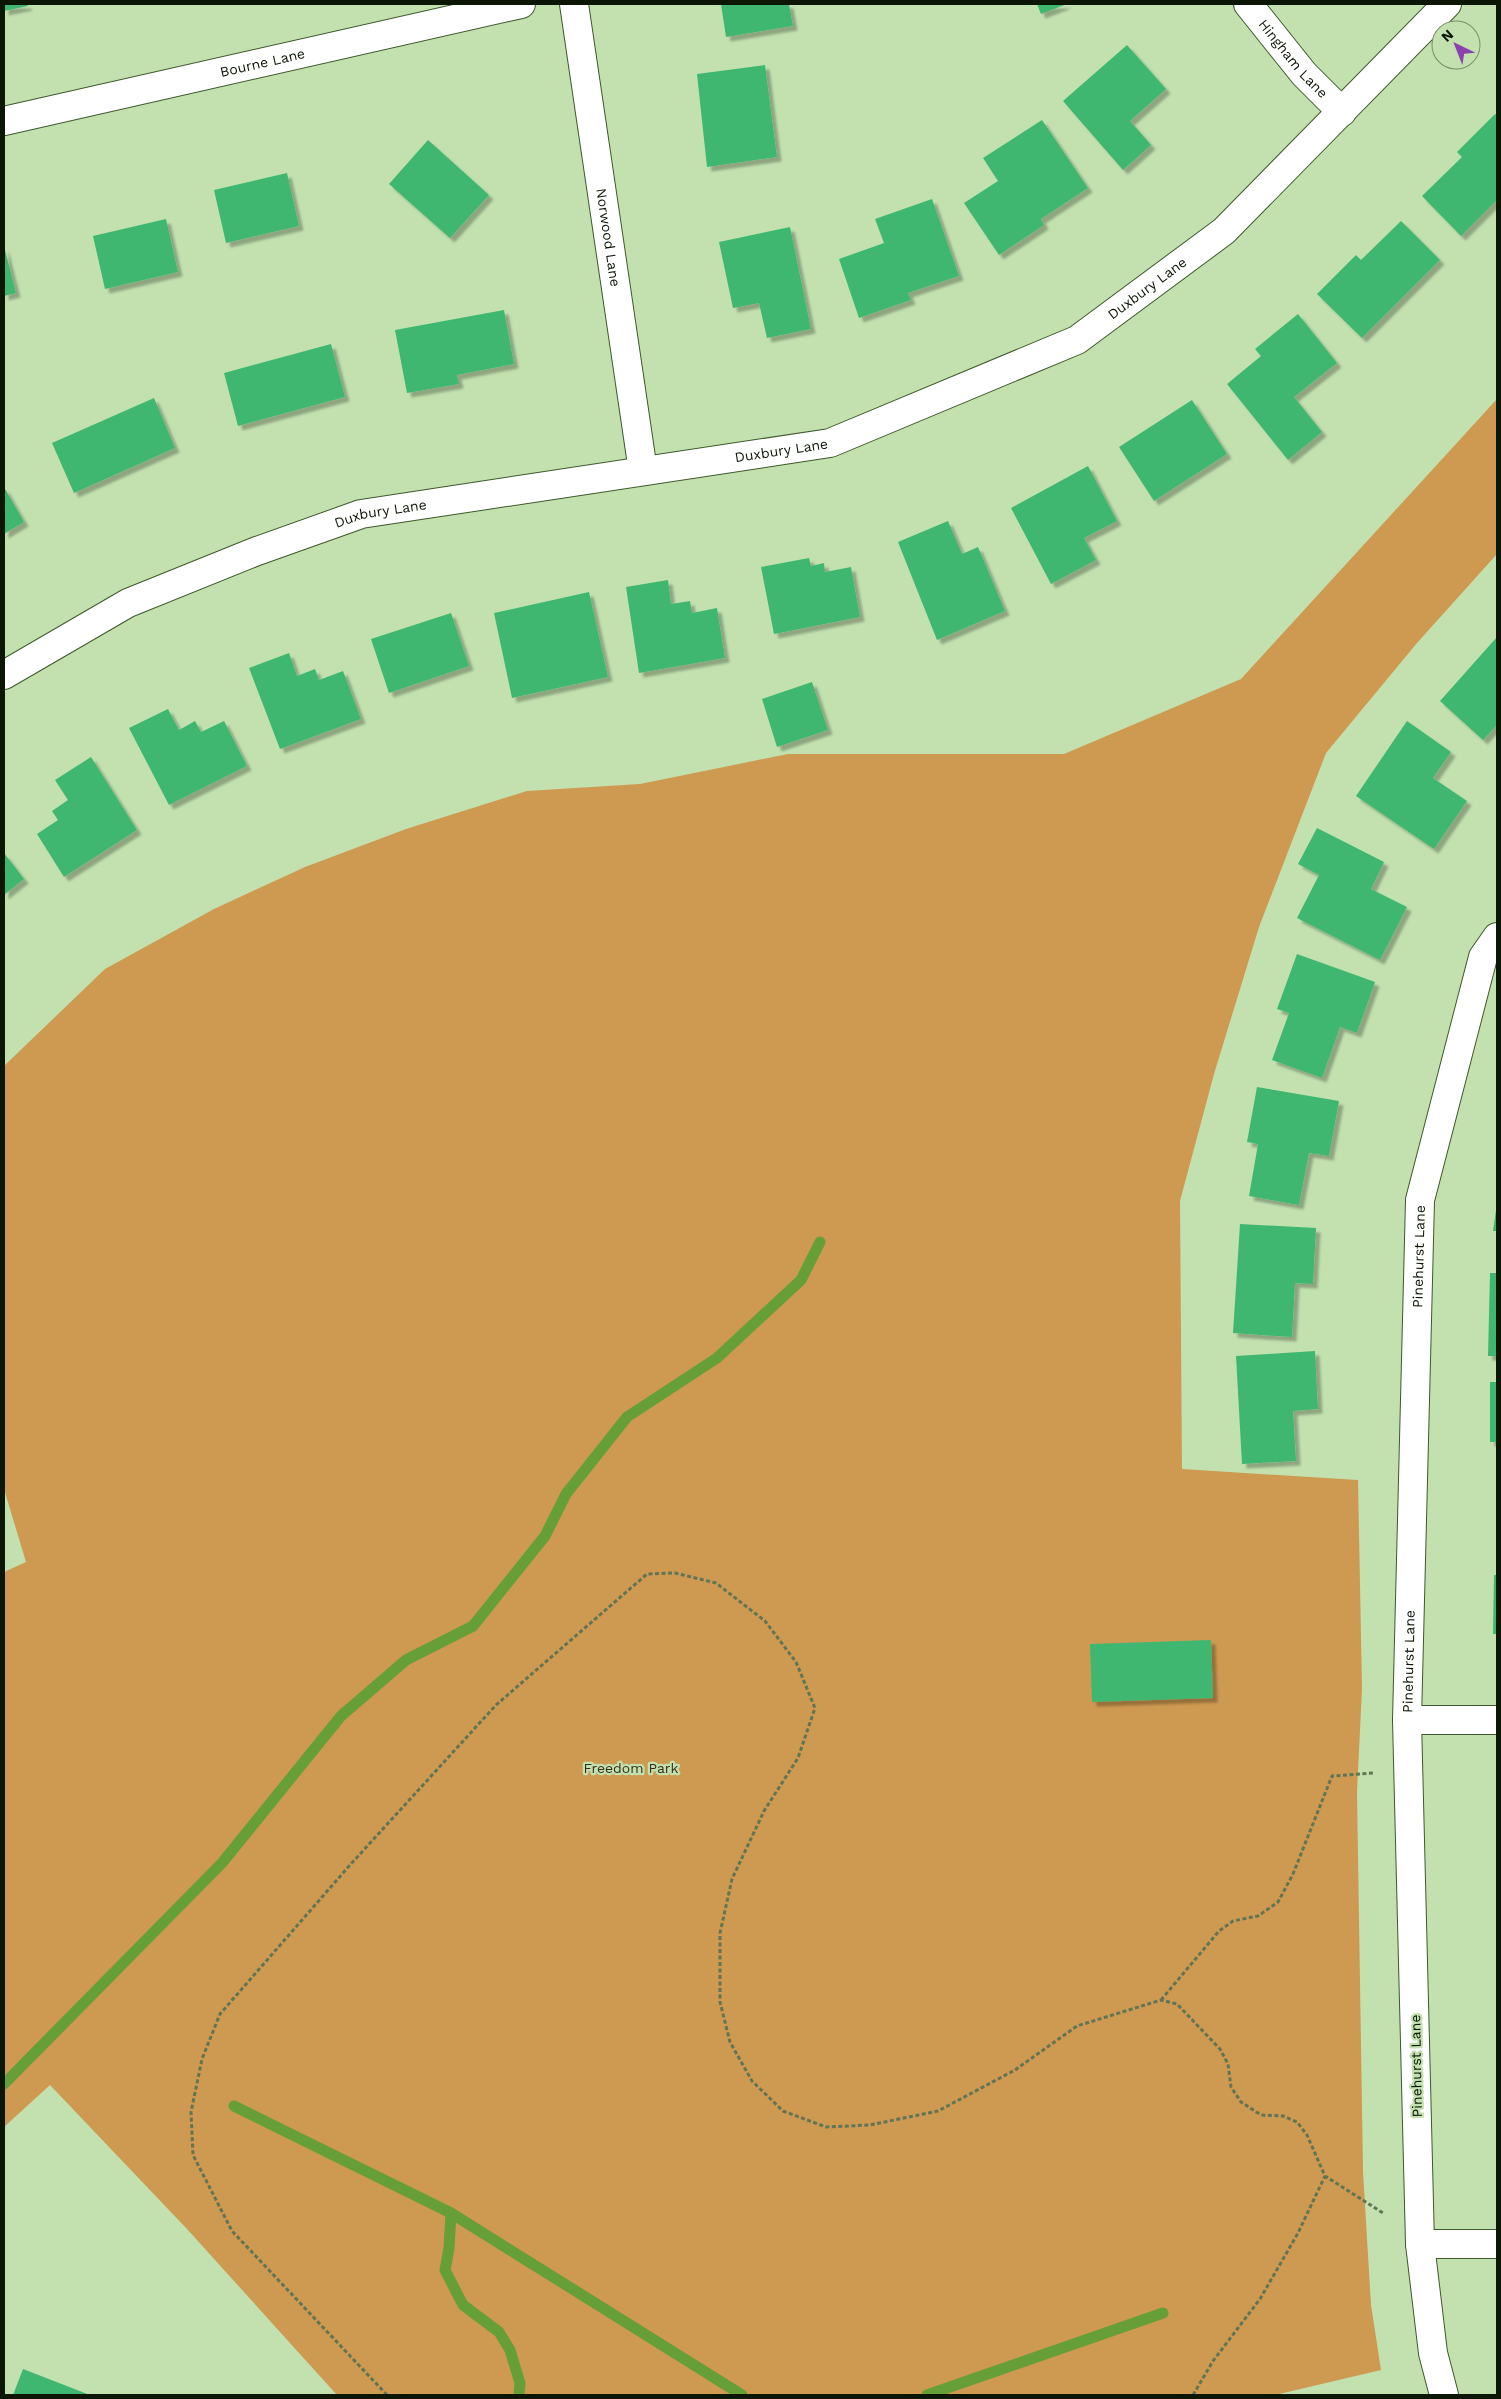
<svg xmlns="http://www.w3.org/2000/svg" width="1501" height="2399" viewBox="0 0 1501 2399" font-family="'Work Sans',sans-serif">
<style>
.green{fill:#ce9951}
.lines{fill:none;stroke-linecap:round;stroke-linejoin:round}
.stream{stroke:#669f37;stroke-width:11}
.building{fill:#40b770;filter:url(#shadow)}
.minor-casing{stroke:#3f582c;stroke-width:30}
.path{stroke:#617554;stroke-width:3;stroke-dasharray:4 2.5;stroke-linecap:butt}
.minor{stroke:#fff;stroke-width:28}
.labels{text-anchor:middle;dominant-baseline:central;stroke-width:4.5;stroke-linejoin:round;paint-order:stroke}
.street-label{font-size:14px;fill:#0c1605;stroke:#c2e1af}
.park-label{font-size:14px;fill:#3b2d1b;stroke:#c2e1af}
</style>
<defs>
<filter id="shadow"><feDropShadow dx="4.5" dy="4.5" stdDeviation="1" flood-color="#0004"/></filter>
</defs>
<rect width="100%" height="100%" fill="#c2e1af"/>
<path class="green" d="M1497 399V554L1417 643 1326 753 1259 927 1214 1074 1180 1201 1182 1469 1358 1480 1362 1689 1357 1792 1363 2172 1371 2305 1381 2370 1275 2395H337L187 2229 50 2085 4 2127V1572L26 1562 4 1489V1066L105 969 214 909 305 867 406 829 527 791 640 784 788 754H1064L1241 679Z"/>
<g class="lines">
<path class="stream" d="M4 2084 222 1863 341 1716 406 1660 473 1626 545 1536 566 1494 627 1417 717 1358 801 1280 820 1242
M234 2106 451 2213 742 2395
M451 2213 449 2248 445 2270 463 2305 499 2332 510 2350 520 2383 519 2395
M927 2395 1163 2313"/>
</g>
<path class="building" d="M4 4H27L28 6 4 11Z
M721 4H789L793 26 726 37Z
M1037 4H1067L1041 14Z
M1127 45 1166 89 1130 121 1151 145 1123 170 1063 101Z
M765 65 777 157 707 167 697 74Z
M1495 114 1497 115V200L1461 236 1422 196 1462 157 1457 152Z
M1042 120 1088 188 1041 219 1044 225 999 255 964 203 998 181 983 158Z
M428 140 489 195 450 238 389 184Z
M287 173 299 226 226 243 214 190Z
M932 199 959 276 908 293 911 300 859 318 839 259 884 243 875 219Z
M166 219 178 272 105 289 93 236Z
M1401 221 1440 260 1362 338 1317 294 1356 255 1361 260Z
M790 227 811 329 767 338 759 303 733 308 719 242Z
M4 246 16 293 4 296Z
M504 310 514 364 457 375 459 384 407 393 395 330Z
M1298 314 1337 363 1294 397 1322 432 1288 460 1227 384 1261 356 1255 349Z
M331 344 345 397 238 426 224 373Z
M154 398 175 448 74 493 52 443Z
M1192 400 1227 454 1154 501 1119 447Z
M1088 466 1117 521 1084 538 1096 560 1051 584 1011 508Z
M4 487 24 522 4 534Z
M948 521 962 554 978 547 1005 611 937 640 898 542Z
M809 558 811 566 824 563 825 572 851 567 860 617 774 634 761 567Z
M668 580 671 604 690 601 692 613 717 608 725 658 639 673 626 587Z
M589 592 608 677 512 698 494 613Z
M451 613 469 666 389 693 371 639Z
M1497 637V725L1483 740 1440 701Z
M289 653 297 676 315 669 319 680 343 671 361 719 280 749 249 668Z
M812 682 828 730 777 747 762 699Z
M168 709 179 730 195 721 201 732 224 721 247 766 169 805 129 728Z
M1407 721 1451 752 1433 778 1467 801 1434 849 1356 796Z
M91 757 137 830 64 877 37 834 58 820 52 811 68 800 55 780Z
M1317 828 1384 862 1371 889 1407 907 1380 960 1297 918 1319 875 1298 864Z
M4 853 24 879 4 895Z
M1297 954 1375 982 1357 1033 1340 1027 1322 1078 1272 1060 1289 1013 1277 1009Z
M1257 1087 1339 1101 1329 1156 1309 1153 1299 1205 1249 1196 1258 1144 1247 1142Z
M1496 1210H1497V1231H1493Z
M1240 1224 1316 1228 1313 1284 1295 1283 1292 1337 1233 1333Z
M1490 1273H1497V1356H1488Z
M1315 1351 1318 1409 1293 1411 1296 1461 1242 1464 1236 1356Z
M1490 1382H1497V1442H1490Z
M1494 1575H1497V1634H1493Z
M1211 1640 1213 1698 1092 1702 1090 1644Z
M23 2369 90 2395H13Z"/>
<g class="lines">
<defs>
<g id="minor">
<path id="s1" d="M574 4 643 471"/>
<path id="s2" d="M1248 4 1304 74 1342 112"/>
<path id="s3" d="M4 121 521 4"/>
<path id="s4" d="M4 675 128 603 257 551 361 514 830 443 1077 340 1224 231 1447 4"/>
<path d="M1407 1720H1497"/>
<path d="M1420 2244H1497"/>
<path id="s5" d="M1444 2395 1433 2353 1420 2244 1407 1720 1420 1200 1483 957 1497 937"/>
</g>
</defs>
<use href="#minor" class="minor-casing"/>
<path class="path" d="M1161 2000 1219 1931 1233 1921 1258 1916 1278 1902 1293 1874 1332 1776 1373 1773
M387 2395 232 2231 193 2155 191 2112 202 2059 220 2014 350 1865 496 1705 647 1574 675 1573 716 1583 765 1621 796 1662 815 1708 798 1758 764 1811 732 1879 720 1933V2002L730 2042 752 2081 783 2111 826 2127 870 2125 938 2111 1015 2070 1077 2026 1161 2000 1177 2004 1220 2049 1228 2064 1231 2087 1241 2102 1261 2115 1283 2116 1297 2122 1307 2135 1325 2176 1383 2213
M1193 2395 1213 2361 1260 2299 1298 2233 1325 2176"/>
<use href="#minor" class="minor"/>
</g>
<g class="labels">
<g class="street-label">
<text stroke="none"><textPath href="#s2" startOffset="71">Hingham Lane</textPath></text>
<text stroke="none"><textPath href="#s3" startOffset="265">Bourne Lane</textPath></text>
<text stroke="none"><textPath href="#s1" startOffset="236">Norwood Lane</textPath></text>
<text stroke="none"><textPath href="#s4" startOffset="1222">Duxbury Lane</textPath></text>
<text stroke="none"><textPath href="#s4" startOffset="818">Duxbury Lane</textPath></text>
<text stroke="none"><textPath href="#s4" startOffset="412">Duxbury Lane</textPath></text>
<text stroke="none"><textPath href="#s5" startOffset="1141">Pinehurst Lane</textPath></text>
<text stroke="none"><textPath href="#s5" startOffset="736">Pinehurst Lane</textPath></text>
<text transform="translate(1416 2066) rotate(-91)">Pinehurst Lane</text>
</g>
<g class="park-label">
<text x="631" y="1768">Freedom Park</text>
</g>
</g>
<rect width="1501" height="2399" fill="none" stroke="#0c1605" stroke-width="10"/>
<g transform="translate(1456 45) rotate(317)"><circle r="24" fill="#c2e1af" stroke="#79906b"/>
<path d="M0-4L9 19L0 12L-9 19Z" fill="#8d40b0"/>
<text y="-8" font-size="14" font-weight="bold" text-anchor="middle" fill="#0c1605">N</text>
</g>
</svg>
